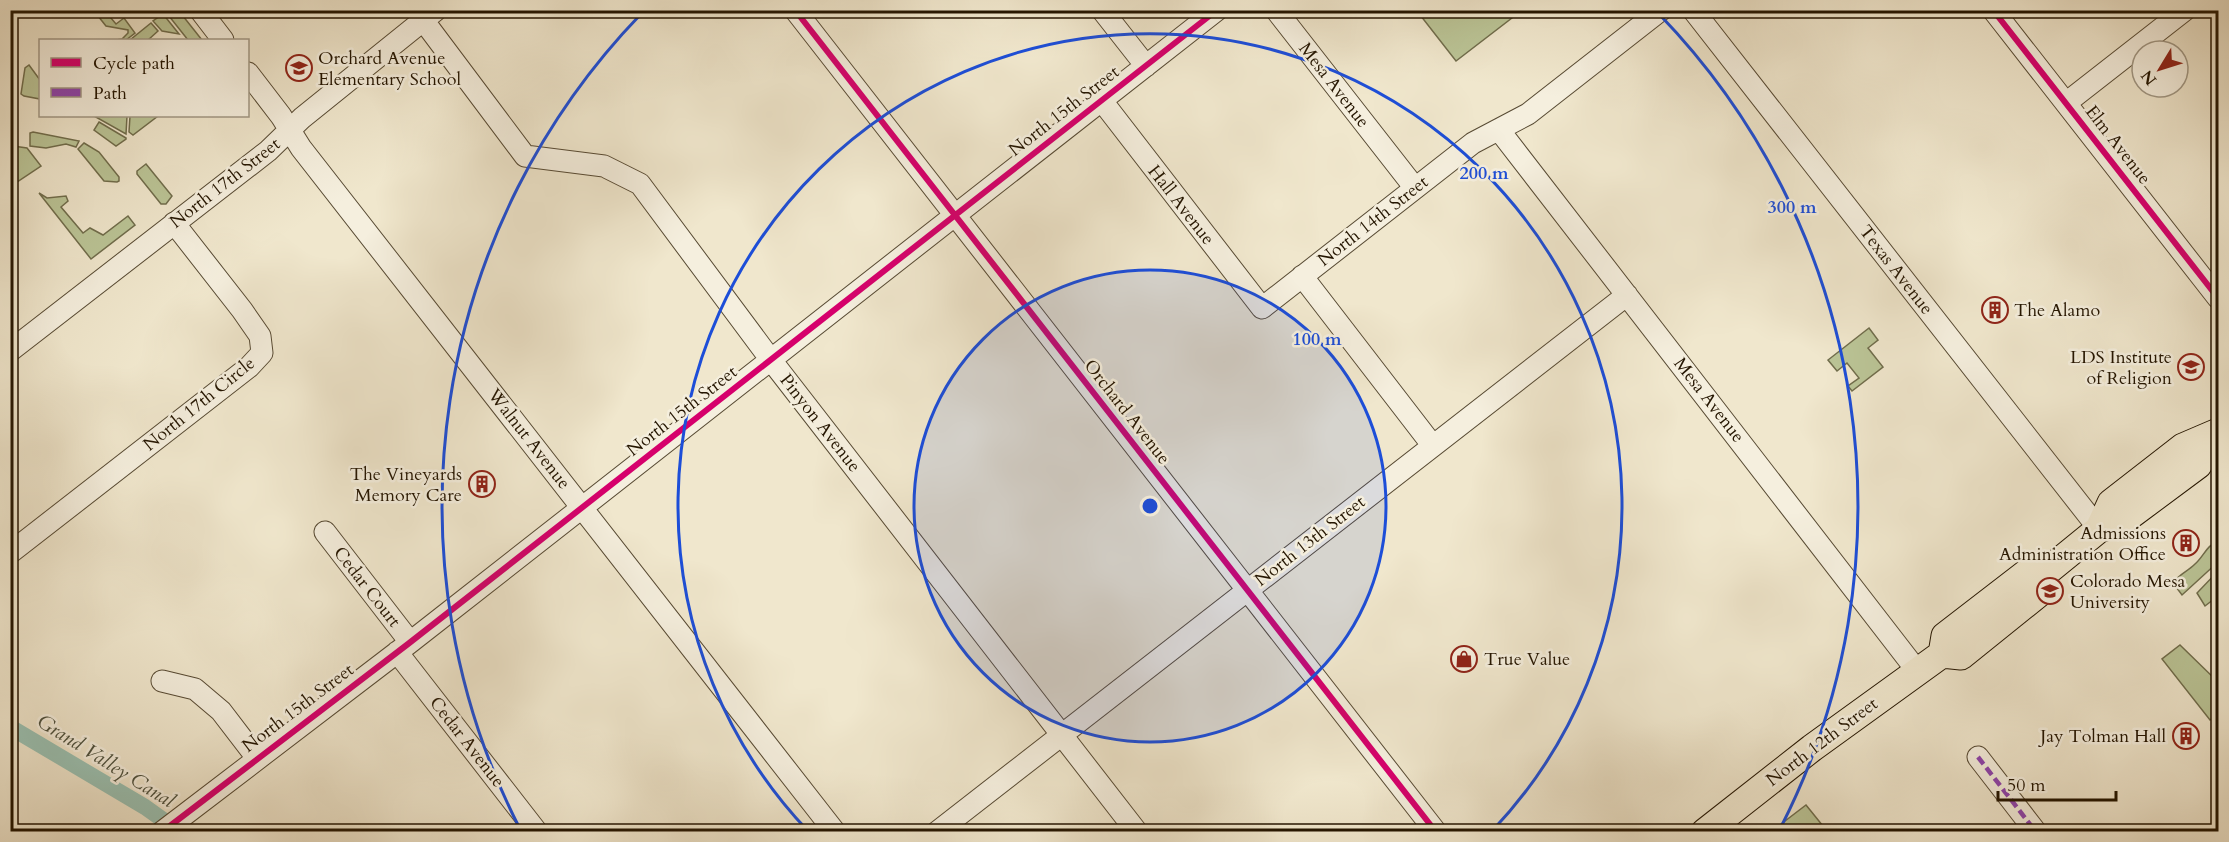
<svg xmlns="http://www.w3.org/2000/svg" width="2229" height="842" viewBox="0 0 2229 842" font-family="Cardo,serif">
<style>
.green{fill:#bbc597;stroke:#706d4c;stroke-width:1.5}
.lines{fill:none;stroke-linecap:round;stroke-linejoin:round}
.canal{stroke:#9bc1b2;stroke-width:16}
.minor-casing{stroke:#574a33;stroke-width:23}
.major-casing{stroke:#241500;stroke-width:29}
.minor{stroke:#f5efde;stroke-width:21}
.major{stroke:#f0e7cd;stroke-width:27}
.quiet{stroke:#8e44ad;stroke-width:4.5;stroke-dasharray:9 4.5;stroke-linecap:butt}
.cycleway-casing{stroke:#f5efde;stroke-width:10}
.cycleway{stroke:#d6006c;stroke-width:6}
.ring{fill:none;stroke:#1d4ed8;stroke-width:3}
.labels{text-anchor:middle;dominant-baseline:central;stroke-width:5;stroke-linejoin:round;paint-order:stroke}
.poi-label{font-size:18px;fill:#241500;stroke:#f5efde;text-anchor:start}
.street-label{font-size:18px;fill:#241500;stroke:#f5efde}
.water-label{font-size:20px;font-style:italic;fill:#4e513e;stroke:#f5efde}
.centre{fill:#1d4ed8;stroke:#f5efde;stroke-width:3}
.ring-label{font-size:18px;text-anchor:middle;font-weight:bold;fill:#1d4ed8;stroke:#f5efde;stroke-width:5;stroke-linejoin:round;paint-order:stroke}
</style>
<rect width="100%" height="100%" fill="#f0e7cd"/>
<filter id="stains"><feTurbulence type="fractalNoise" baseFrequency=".00333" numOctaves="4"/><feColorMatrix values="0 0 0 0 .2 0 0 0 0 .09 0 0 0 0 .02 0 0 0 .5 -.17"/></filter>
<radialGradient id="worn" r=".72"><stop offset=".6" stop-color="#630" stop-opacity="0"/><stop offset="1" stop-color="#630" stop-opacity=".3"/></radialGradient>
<path class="green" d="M94 11H105L116 24 124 18 135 33 126 40H116L122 39 128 33V30L106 26Z
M165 11H179L202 40H188Z
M1417 11H1521L1456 61Z
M163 14 179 34 162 31 153 21Z
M151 23 158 31 148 40H130Z
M29 65 40 80V99L24 96 21 94 25 68Z
M94 116H127L126 134Z
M130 116H158L133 135 129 132Z
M99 122 126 138V139L116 146 94 130Z
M33 132 79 141 76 147 66 144 46 148 30 146V133Z
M84 143 99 152 119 177V181L117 182 104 181 78 149Z
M13 146 27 148 41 166 11 186Z
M146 164 172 196 166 204H161L137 174V171Z
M39 193 47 198 66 196 68 201 61 207 83 233 90 228 103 235 128 216 135 225 91 259Z
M1869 328 1878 340 1868 348 1883 367 1852 391 1848 386 1859 378 1847 363 1837 371 1828 360Z
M2218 541V562L2182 595 2173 583C2179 574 2187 572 2195 564 2204 556 2206 546 2218 541Z
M2218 571V596L2205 606 2197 593Z
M2180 645 2218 682V714L2210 720 2162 659Z
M1806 805 1827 831H1772Z"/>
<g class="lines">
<path class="canal" d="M10 727 145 807 180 832"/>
<defs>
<path id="minor" d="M200 10 223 40
M795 10 1436 832
M1102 10 1146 66
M1276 10 1415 188
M1693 10 2099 529
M1993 10 2218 298
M423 20 525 156 604 166 640 184 771 360 1137 832
M248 73 281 116 301 148 835 832
M1102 101 1262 308 1473 143 1528 114 1661 10
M2066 103 2185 10
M1499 130 1918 672
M1302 276 1433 446
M10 351 268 151 302 118 436 10
M325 532 410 642
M10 553 249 367 262 353 260 336 242 310 174 223
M397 652 537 832
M162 681 195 689 221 711 257 758
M1978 757 2036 832
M162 832 408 644 1217 10
M937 832 1627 295"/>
<path id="major" d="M2099 529 2111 503 2183 447 2218 432
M2045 573 2043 590 1961 656 1942 654 1945 636 2028 572 2045 573 2099 529 2124 520 2198 465 2215 435
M1705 832 1812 748 1942 654"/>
</defs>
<use href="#minor" class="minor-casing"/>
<use href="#major" class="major-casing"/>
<use href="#minor" class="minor"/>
<use href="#major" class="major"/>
<path class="quiet" d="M1978 757 2036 832"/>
<defs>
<path id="cycleway" d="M795 10 1436 832
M1993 10 2218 298
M162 832 408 644 1217 10"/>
</defs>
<use href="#cycleway" class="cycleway-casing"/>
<use href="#cycleway" class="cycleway"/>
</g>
<circle cx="1150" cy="506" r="236" fill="#1d4ed8" fill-opacity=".12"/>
<g class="ring">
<circle cx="1150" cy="506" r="236"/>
<path d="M808 831A472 472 0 1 1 1492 831"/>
<path d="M519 827A708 708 0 0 1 641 14M1659 14A708 708 0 0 1 1781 827"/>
</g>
<defs>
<symbol id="school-ring" viewBox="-11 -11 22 22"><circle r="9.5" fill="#f5efde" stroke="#8f2418" stroke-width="1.5"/><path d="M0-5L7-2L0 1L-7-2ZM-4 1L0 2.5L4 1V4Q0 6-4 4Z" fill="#8f2418"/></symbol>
<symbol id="building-ring" viewBox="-11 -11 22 22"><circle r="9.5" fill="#f5efde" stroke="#8f2418" stroke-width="1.5"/><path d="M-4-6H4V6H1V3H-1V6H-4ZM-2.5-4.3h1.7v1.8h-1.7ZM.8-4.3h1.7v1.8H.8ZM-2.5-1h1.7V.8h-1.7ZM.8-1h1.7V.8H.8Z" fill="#8f2418"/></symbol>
<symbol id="university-ring" viewBox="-11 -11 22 22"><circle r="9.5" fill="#f5efde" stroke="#8f2418" stroke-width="1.5"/><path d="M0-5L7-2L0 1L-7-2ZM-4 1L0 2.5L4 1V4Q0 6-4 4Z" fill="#8f2418"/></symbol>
<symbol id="shop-ring" viewBox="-11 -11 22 22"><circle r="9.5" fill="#f5efde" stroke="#8f2418" stroke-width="1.5"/><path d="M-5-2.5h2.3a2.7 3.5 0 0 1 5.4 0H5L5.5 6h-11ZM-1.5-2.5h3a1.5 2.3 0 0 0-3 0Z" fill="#8f2418"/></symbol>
</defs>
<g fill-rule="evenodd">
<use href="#school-ring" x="284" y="53" width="30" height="30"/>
<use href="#building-ring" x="1980" y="295" width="30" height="30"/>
<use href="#school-ring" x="2176" y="352" width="30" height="30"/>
<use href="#building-ring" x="467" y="469" width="30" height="30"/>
<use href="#building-ring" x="2171" y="528" width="30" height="30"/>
<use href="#university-ring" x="2035" y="576" width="30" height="30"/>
<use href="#shop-ring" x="1449" y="644" width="30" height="30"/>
<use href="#building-ring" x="2171" y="721" width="30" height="30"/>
</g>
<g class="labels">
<g class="poi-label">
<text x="318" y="58">Orchard Avenue<tspan x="318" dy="21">Elementary School</tspan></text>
<text x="2014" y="310">The Alamo</text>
<text x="2172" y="357" text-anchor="end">LDS Institute<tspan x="2172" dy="21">of Religion</tspan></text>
<text x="462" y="474" text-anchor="end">The Vineyards<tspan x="462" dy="21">Memory Care</tspan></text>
<text x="2166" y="533" text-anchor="end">Admissions<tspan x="2166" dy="21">Administration Office</tspan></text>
<text x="2070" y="581">Colorado Mesa<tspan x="2070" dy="21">University</tspan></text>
<text x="1484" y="659">True Value</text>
<text x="2166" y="736" text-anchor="end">Jay Tolman Hall</text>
</g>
<g class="street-label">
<text transform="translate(1334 85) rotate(52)">Mesa Avenue</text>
<text transform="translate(1064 111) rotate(-38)">North 15th Street</text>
<text transform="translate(2118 145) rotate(52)">Elm Avenue</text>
<text transform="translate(225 183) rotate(-38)">North 17th Street</text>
<text transform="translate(1181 205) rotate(52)">Hall Avenue</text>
<text transform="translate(1373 221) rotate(-38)">North 14th Street</text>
<text transform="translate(1896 270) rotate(52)">Texas Avenue</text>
<text transform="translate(1709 400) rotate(52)">Mesa Avenue</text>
<text transform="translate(199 404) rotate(-39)">North 17th Circle</text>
<text transform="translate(682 411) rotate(-38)">North 15th Street</text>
<text transform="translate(1127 412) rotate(52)">Orchard Avenue</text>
<text transform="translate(820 423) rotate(52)">Pinyon Avenue</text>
<text transform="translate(529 439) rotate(52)">Walnut Avenue</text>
<text transform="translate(1310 541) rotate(-38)">North 13th Street</text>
<text transform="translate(367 587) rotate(52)">Cedar Court</text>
<text transform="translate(298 708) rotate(-37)">North 15th Street</text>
<text transform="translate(467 742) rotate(52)">Cedar Avenue</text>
<text transform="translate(1822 742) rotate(-37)">North 12th Street</text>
</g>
<g class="water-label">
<text transform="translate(106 761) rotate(32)">Grand Valley Canal</text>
</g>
</g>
<circle cx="1150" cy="506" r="9" class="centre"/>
<g class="ring-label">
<text x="1484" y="179">200 m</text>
<text x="1792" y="213">300 m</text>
<text x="1317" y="345">100 m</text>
</g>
<rect width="2229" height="842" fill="none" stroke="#f0e7cd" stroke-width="36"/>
<rect x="12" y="12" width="2205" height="818" fill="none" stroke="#241500" stroke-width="3"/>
<rect x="18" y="18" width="2193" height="806" fill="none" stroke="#241500" stroke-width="1.5"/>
<rect x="39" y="39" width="210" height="78" fill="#f5efde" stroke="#a19885" stroke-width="1.5"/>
<rect x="51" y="58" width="30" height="9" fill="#d6006c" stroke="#a19885" stroke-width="1.5"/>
<text x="93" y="69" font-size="18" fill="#241500">Cycle path</text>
<rect x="51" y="88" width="30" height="9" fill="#8e44ad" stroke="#a19885" stroke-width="1.5"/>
<text x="93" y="99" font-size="18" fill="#241500">Path</text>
<g transform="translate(2160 69) rotate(232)"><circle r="28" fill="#f5efde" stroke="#a19885" stroke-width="1.5"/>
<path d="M0-4.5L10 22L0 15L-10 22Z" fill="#8f2418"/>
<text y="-9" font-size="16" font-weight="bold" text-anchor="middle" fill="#241500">N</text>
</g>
<path d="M1998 791v9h118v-9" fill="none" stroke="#241500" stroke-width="3"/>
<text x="2007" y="791" font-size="18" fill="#241500" stroke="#f5efde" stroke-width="4.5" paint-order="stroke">50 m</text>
<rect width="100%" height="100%" filter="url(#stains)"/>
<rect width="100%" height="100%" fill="url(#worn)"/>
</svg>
